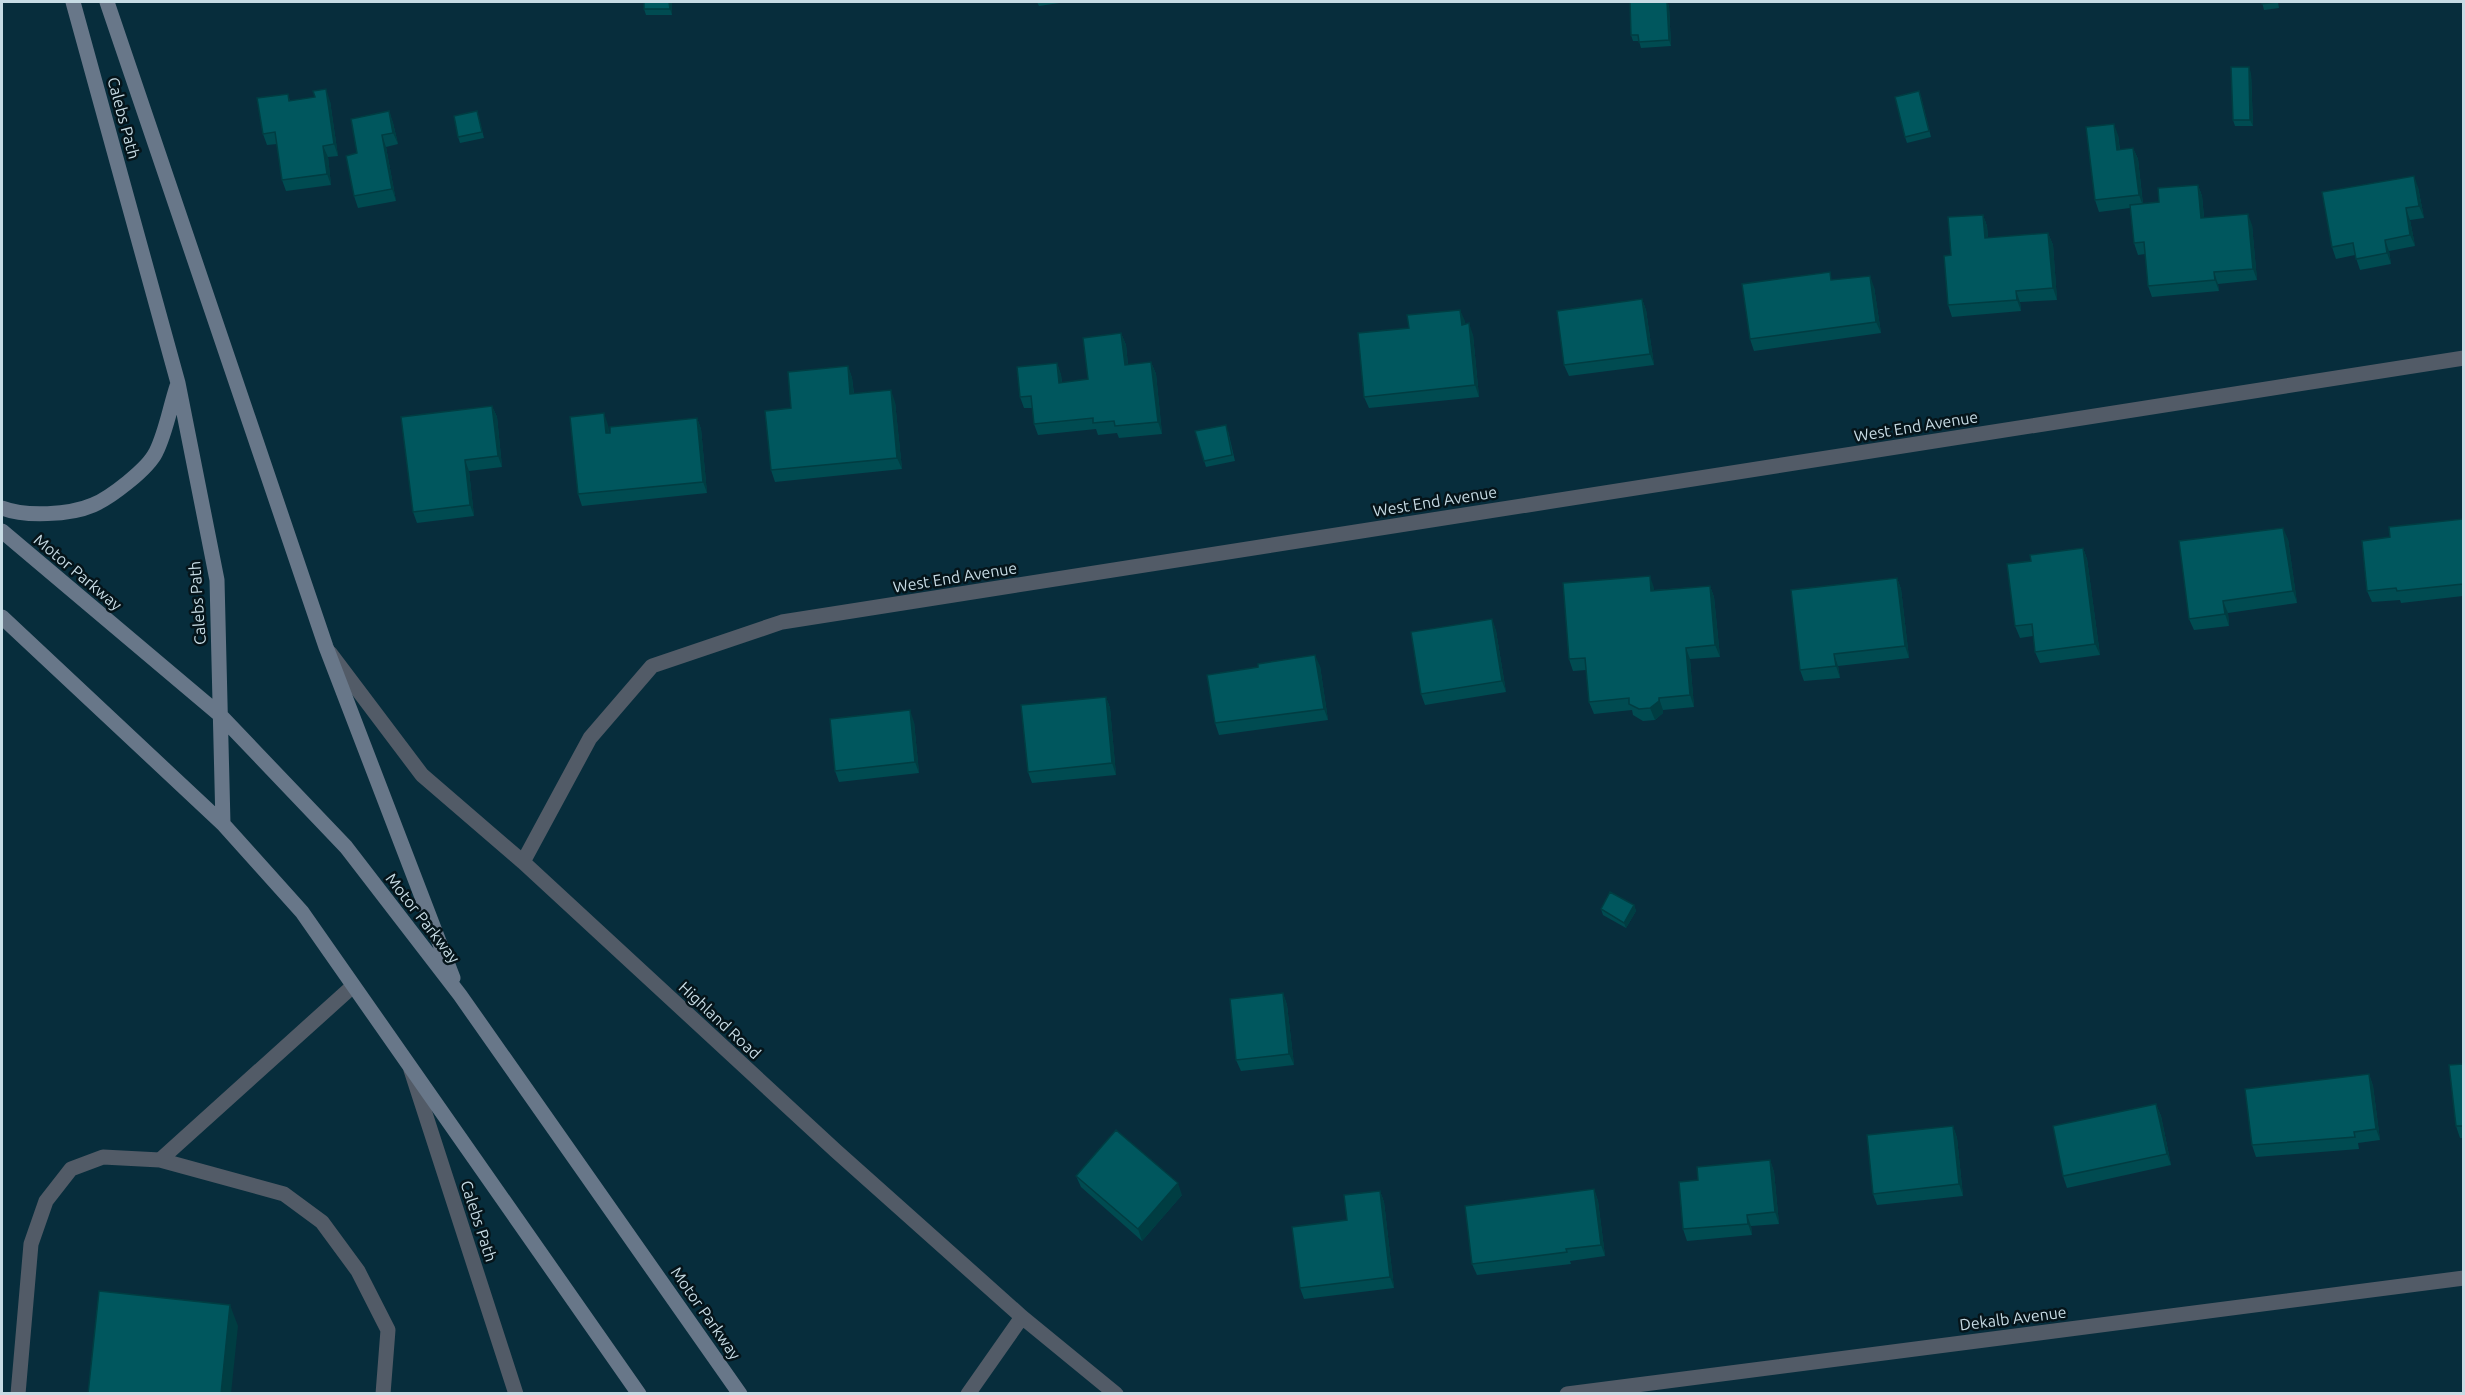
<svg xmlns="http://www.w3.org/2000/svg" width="2465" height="1395" viewBox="0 0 2465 1395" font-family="Ubuntu,sans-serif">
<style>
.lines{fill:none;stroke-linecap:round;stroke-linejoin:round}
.lane{stroke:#525b67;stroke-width:15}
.street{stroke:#525b67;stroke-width:15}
.secondary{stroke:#687789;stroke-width:15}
.wall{fill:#004b51}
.shaded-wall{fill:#003d42}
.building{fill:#00575e;stroke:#003d42;stroke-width:1.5}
.labels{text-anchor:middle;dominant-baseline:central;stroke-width:5;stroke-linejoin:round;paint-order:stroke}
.street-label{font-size:16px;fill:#c7dbe4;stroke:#05141a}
</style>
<rect width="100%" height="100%" fill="#072d3c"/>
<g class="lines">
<path class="lane" d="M160 1160 353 986
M18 1394 31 1244 46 1201 71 1169 103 1157 160 1160 284 1194 322 1222 358 1271 388 1330 383 1394"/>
<path class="street" d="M330 653 422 775 523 862 836 1151 1022 1317 1116 1394
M523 862 590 738 652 666 782 622 2464 358
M411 1070 516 1394
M968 1394 1022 1317
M1567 1394 2464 1278"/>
<path class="secondary" d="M73 2 178 383 217 580 223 824
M107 2 326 647 453 978
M2 508C25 517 70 515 93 505 110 498 148 469 156 452 166 432 170 407 177 386
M2 531 220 715 346 847 460 995 740 1394
M2 617 223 824 302 912 639 1394"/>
</g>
<path class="wall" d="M672 2V15H646L644 9Z
M1037 2H1066L1039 6Z
M1667 2 1669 6 1671 46 1641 48 1639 41H1633L1631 35Z
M2262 2H2278L2279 8 2264 10Z
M2251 73 2253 126H2235L2233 120Z
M288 94 290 101H330L338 156 328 157 331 185 286 191 282 180 277 144 267 145 263 134Z
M1921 97 1931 137 1907 143 1905 137Z
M389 111 393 123 398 144 386 147 396 201 358 208 354 196Z
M477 111 484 138 460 143 458 137Z
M2118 135 2120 150 2133 148 2138 159 2143 204 2159 202 2198 185 2202 196 2204 217 2252 225 2257 280 2218 284 2219 291 2152 297 2148 286 2145 254 2138 255 2134 243 2130 208 2099 212 2095 200Z
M2418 187 2424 218 2410 220 2415 246 2389 251 2391 264 2360 270 2355 255 2336 259 2332 247Z
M1983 215 1987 226 1988 238 2048 233 2053 245 2057 300 2020 302 2021 311 1952 317 1948 305 1951 255Z
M1833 280 1874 287 1881 333 1754 351 1750 339Z
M1642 299 1646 310 1654 365 1569 376 1564 365Z
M1460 310 1465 324 1473 335 1479 397 1369 408 1364 397 1409 328Z
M1121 333 1126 345 1128 365 1151 362 1156 374 1162 434 1119 438 1117 433 1098 435 1096 429 1038 435 1034 424 1032 408H1024L1020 397 1057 363 1061 375 1062 383 1088 379Z
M848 366 852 378 854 394 895 402 902 469 775 482 771 470 791 408Z
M492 406 497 417 502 467 469 471 474 516 417 523 413 512Z
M697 418 701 429 707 493 582 506 578 494 608 425 609 433Z
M1195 431H1228L1235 461 1206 467Z
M2463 519V596L2401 603 2400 600 2372 602 2367 591 2390 537Z
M2288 539 2297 603 2228 613 2229 626 2194 630 2189 619Z
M2083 548 2087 559 2100 655 2040 663 2035 652 2033 636 2020 638 2015 626 2031 561Z
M1897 578 1901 589 1909 658 1838 666 1840 678 1804 681 1800 670Z
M1710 586 1714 597 1720 657 1690 659 1694 707 1663 710V713L1655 720 1643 721 1633 715 1632 710 1594 714 1589 702 1586 670 1573 671 1569 659 1654 588V590Z
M1492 619 1496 631 1506 692 1425 705 1421 694Z
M1320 666 1328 720 1219 735 1215 723Z
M1106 697 1110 708 1116 775 1032 783 1028 772Z
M914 722 919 773 839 782 835 771Z
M1634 905 1636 911 1626 928 1603 915 1601 909Z
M1283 993 1287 1005 1294 1065 1241 1071 1236 1060Z
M2463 1064V1138H2460L2456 1126Z
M2369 1074 2373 1086 2380 1140 2358 1143 2359 1149 2256 1157 2252 1145Z
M2156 1104 2161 1116 2171 1165 2067 1188 2063 1176Z
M1953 1126 1957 1138 1963 1196 1877 1205 1873 1194Z
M1770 1160 1774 1172 1779 1224 1751 1226 1752 1235 1687 1241 1683 1229 1698 1180Z
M1076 1176 1182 1195 1142 1241 1081 1187Z
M1594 1189 1598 1201 1605 1256 1570 1261 1571 1264 1477 1275 1472 1264Z
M1380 1191 1384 1202 1394 1288 1304 1299 1300 1288 1347 1220Z"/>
<path class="shaded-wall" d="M669 2H672V15L670 9Z
M1667 2 1669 6 1671 46 1669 40Z
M2249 67 2251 73 2253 126 2250 120Z
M326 89 330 101 338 156 334 144Z
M389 111 393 123 398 144 393 133Z
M2114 124 2118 135 2121 162 2117 150Z
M382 135 386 147 396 201 392 189Z
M323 146 328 157 331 185 327 174Z
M2133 148 2138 159 2143 206 2139 195Z
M2414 176 2418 187 2424 218 2419 206Z
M2198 185 2202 196 2205 229 2201 218Z
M2406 208 2410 220 2415 246 2410 235Z
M2248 214 2252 225 2257 280 2253 269Z
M1983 215 1987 226 1989 250 1985 238Z
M2048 233 2053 245 2057 300 2053 288Z
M2385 240 2389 251 2391 264 2387 253Z
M2214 272 2218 284 2219 291 2215 280Z
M1870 276 1874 287 1881 333 1876 322Z
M2016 291 2020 302 2021 311 2017 300Z
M1642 299 1646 310 1654 365 1650 354Z
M1460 310 1465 321 1466 336 1462 325Z
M1469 323 1473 335 1479 397 1475 385Z
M1121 333 1126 345 1129 377 1125 365Z
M1151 362 1156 374 1162 434 1158 422Z
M1057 363 1061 375 1063 394 1059 383Z
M848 366 852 378 855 405 850 394Z
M891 390 895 402 902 469 897 458Z
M492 406 497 417 502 467 498 456Z
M604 413 608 425 610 445 606 433Z
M697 418 701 429 707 493 703 482Z
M465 460 469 471 474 516 470 505Z
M2283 528 2288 539 2297 603 2293 591Z
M2083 548 2087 559 2100 655 2095 644Z
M1650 576 1654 588 1655 602 1651 591Z
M1897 578 1901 589 1909 658 1905 646Z
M1710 586 1714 597 1720 657 1715 645Z
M2223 601 2228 613 2229 626 2225 614Z
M1492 619 1496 631 1506 692 1502 681Z
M1686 648 1690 659 1694 707 1690 695Z
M1834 654 1838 666 1840 678 1836 666Z
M1315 655 1320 666 1328 720 1324 709Z
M1106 697 1110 708 1116 775 1112 763Z
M1659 698 1663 710V713L1655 720 1650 708Z
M910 710 914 722 919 773 915 762Z
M1634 905 1636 911 1626 928 1624 923Z
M1283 993 1287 1005 1294 1065 1289 1054Z
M2369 1074 2373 1086 2380 1140 2376 1129Z
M2156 1104 2161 1116 2171 1165 2167 1154Z
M1953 1126 1957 1138 1963 1196 1959 1184Z
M1770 1160 1774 1172 1779 1224 1775 1212Z
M1178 1183 1182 1195 1142 1241 1138 1229Z
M1594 1189 1598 1201 1605 1256 1601 1245Z
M1380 1191 1384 1202 1394 1288 1390 1277Z
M1747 1215 1751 1226 1752 1235 1748 1224Z
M230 1305 238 1326 231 1394H221Z"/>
<path class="building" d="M644 2H669L670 9H644Z
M1630 2H1667L1669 40 1639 42 1638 35H1631Z
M2262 2H2277L2262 4Z
M2231 67H2249L2250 120H2233Z
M326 89 334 144 323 146 327 174 282 180 275 132 263 134 257 98 288 94 289 101 315 97 313 91Z
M1919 91 1929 131 1905 137 1895 97Z
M389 111 393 133 382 135 392 189 354 196 346 156 357 153 351 119Z
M477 111 482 132 458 137 454 116Z
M2114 124 2117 150 2133 148 2139 195 2095 200 2086 127Z
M2414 176 2419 206 2406 208 2410 235 2385 240 2387 253 2356 259 2353 243 2332 247 2322 192Z
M2198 185 2201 218 2248 214 2253 269 2214 272 2215 280 2148 286 2144 242 2134 243 2130 205 2159 202 2158 188Z
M1983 215 1985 238 2048 233 2053 288 2016 291 2017 300 1948 305 1944 256 1951 255 1948 217Z
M1830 272 1831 280 1870 276 1876 322 1750 339 1742 284Z
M1642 299 1650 354 1564 365 1557 311Z
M1460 310 1462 325 1469 323 1475 385 1364 397 1358 333 1409 328 1407 315Z
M1121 333 1125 365 1151 362 1158 422 1115 426 1114 421 1093 423V418L1034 424 1031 396 1020 397 1017 367 1057 363 1059 383 1088 379 1083 338Z
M848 366 850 394 891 390 897 458 771 470 765 411 791 408 788 372Z
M492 406 498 456 465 460 470 505 413 512 401 417Z
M604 413 606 433H610V427L697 418 703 482 578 494 570 417Z
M1226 425 1232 455 1204 461 1195 431Z
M2463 519V584L2397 591 2396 588 2367 591 2362 541 2390 537 2389 527Z
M2283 528 2293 591 2223 601 2225 614 2189 619 2179 541Z
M2083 548 2095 644 2035 652 2032 624 2015 626 2007 564 2031 561 2030 555Z
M1650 576 1651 591 1710 586 1715 645 1686 648 1690 695 1659 698V701L1650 708 1639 709 1629 704V698L1589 702 1585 658 1569 659 1563 583Z
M1897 578 1905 646 1834 654 1836 666 1800 670 1791 590Z
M1492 619 1502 681 1421 694 1411 632Z
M1315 655 1324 709 1215 723 1207 675 1258 667V664Z
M1106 697 1112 763 1028 772 1021 705Z
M910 710 915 762 835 771 830 719Z
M1610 892 1634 905 1624 923 1601 909Z
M1283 993 1289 1054 1236 1060 1230 999Z
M2463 1064V1126H2456L2449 1065Z
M2369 1074 2376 1129 2354 1132 2355 1137 2252 1145 2245 1089Z
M2156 1104 2167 1154 2063 1176 2053 1126Z
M1953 1126 1959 1184 1873 1194 1867 1135Z
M1116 1130 1178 1183 1138 1229 1076 1176Z
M1770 1160 1775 1212 1747 1215 1748 1224 1683 1229 1679 1182 1698 1180 1697 1167Z
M1594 1189 1601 1245 1566 1249 1567 1252 1472 1264 1465 1206Z
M1380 1191 1390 1277 1300 1288 1292 1227 1347 1220 1344 1195Z
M99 1291 230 1305 221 1394H88Z"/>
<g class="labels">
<g class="street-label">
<text transform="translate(124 118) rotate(75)">Calebs Path</text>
<text transform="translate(1916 426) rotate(-9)">West End Avenue</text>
<text transform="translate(1435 501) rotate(-9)">West End Avenue</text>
<text transform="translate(78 572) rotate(40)">Motor Parkway</text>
<text transform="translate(955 577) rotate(-9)">West End Avenue</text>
<text transform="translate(197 603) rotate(-94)">Calebs Path</text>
<text transform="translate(423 918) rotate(52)">Motor Parkway</text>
<text transform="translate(720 1020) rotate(43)">Highland Road</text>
<text transform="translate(479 1221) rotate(72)">Calebs Path</text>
<text transform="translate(706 1313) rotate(55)">Motor Parkway</text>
<text transform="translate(2013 1318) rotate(-7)">Dekalb Avenue</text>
</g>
</g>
<rect width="2465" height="1395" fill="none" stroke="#c7dbe4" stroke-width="6"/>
</svg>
